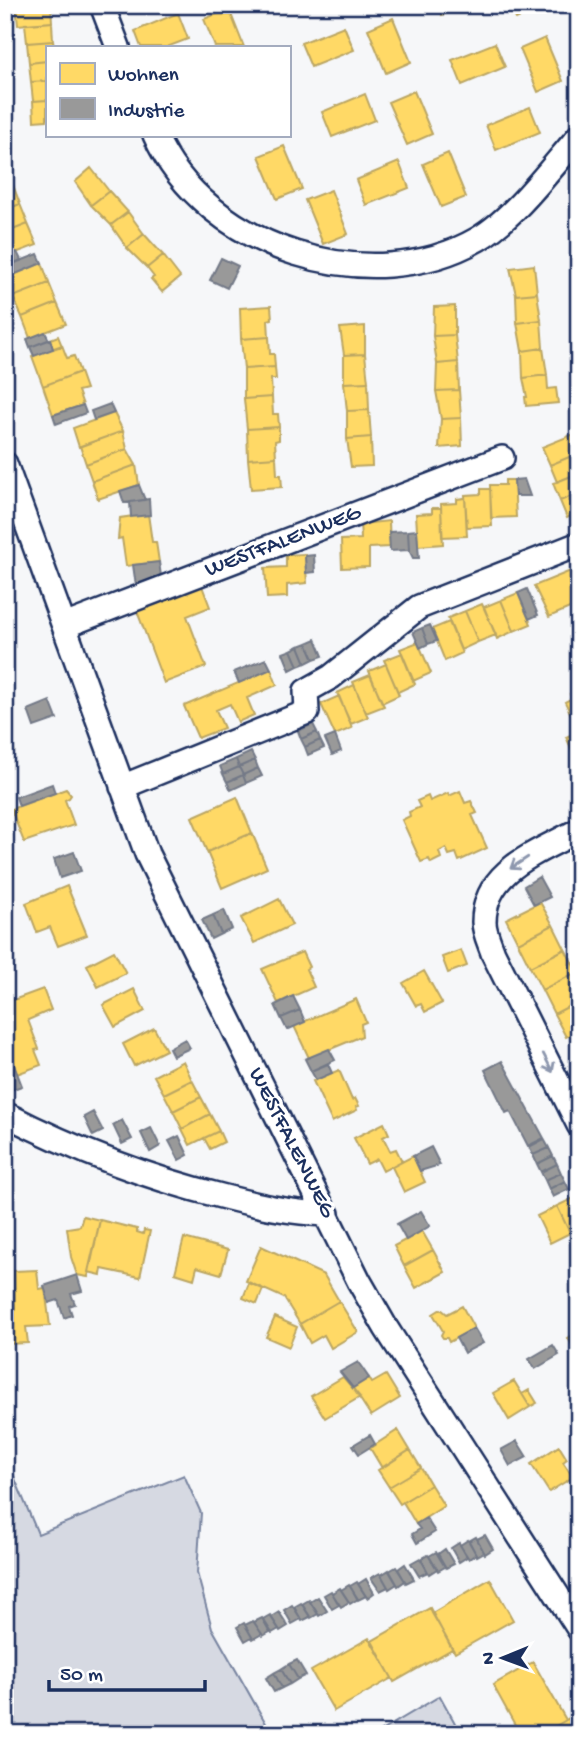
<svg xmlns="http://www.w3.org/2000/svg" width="584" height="1739" viewBox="0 0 584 1739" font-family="'Gochi Hand',sans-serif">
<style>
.green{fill:#d6d9e2;stroke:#7884a0;stroke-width:2}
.homes{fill:#ffd966;stroke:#bba664;stroke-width:2}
.industry{fill:#999;stroke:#737987;stroke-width:2}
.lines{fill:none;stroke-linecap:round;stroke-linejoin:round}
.minor-casing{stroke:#1b2f5e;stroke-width:28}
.minor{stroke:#fff;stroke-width:23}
.oneway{stroke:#8d97ae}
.labels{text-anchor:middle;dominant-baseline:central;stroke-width:7;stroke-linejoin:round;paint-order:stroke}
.street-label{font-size:23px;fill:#1b2f5e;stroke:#fff}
</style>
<rect width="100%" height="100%" fill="#f6f7f9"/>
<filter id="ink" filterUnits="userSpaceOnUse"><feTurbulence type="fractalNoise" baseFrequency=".0143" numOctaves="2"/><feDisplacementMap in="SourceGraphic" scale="14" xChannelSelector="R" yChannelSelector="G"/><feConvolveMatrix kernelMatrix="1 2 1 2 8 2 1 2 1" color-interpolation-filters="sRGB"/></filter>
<g filter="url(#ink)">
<path class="green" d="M5 1455 38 1534 184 1475 201 1513 197 1573 212 1628 272 1734H5Z
M440 1696 461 1734H376Z"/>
<path class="homes" d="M16 5H51L52 22 18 25Z
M438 5H466L442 15Z
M510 5H540L541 8 516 19Z
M229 9 244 47H215L204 19Z
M178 13 188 39 167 47H141L135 31Z
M393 18 411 62 386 73 368 29Z
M52 22 53 41 27 43 25 24Z
M344 26 354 50 311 67 301 43Z
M545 38 563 81 538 92 520 49Z
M53 41 54 47H47V61L29 63 27 43Z
M495 43 505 67 462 85 452 60Z
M47 61V81L31 82 29 63Z
M47 81V100L33 101 31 82Z
M414 91 432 134 407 145 388 102Z
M365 94 375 120 332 137 322 112Z
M47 100V120L34 121 33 101Z
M530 107 540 132 496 150 486 125Z
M284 146 302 189 277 199 259 156Z
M448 153 466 197 441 207 423 164Z
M399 162 409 188 366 205 356 180Z
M91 168 109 191 91 205 75 182Z
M13 185 20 204 5 210V188Z
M331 190 348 234 323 244 305 200Z
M109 191 128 212 111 225 91 205Z
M20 204 28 224 5 233V210Z
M128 212 144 234 127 248 111 225Z
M28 224 37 245 5 257V233Z
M144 234 163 255 147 268 127 248Z
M163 255 180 277 162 292 151 279 154 277 147 268Z
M42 263 49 283 13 297 6 278Z
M534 265 537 293 516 295 510 268Z
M49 283 57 303 22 317 13 297Z
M537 293 541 320 517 323 516 295Z
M57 303 66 324 30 338 22 317Z
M271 306 272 319 268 320 269 337 241 339 240 308Z
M455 306V335L433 336 434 307Z
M541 320 543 348 522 351 517 323Z
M365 326V354L344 355 340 328Z
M455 335 458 362 437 364 433 336Z
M58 336 62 346 53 349 50 339Z
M269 337 270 354H274L275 367 244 369 241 339Z
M62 345 67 358 74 356 80 372 43 386 32 356Z
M543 348 547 375 523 378 522 351Z
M365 354 368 382 344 383V355Z
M458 362 459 390 436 391 437 364Z
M275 367 276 379H271L272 397 244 399V369Z
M80 372 86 389 78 391 83 405 53 415 43 386Z
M547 375 548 389 556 388 558 403 526 406 525 397H527L523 378Z
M368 382 369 410 347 411 344 383Z
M459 390 461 418 441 419 436 391Z
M272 397 273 414H278L279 427 247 429 244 399Z
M369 410 371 437 347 439V411Z
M114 413 123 431 79 447 73 428Z
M461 418 462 446 439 448 441 419Z
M279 427V440L275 441 276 457 248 459 247 429Z
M123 431 127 449 86 464 80 446Z
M574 434 579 453 550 465 542 447Z
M371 437 372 466 351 467 347 439Z
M127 449 136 465 92 481 86 464Z
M579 453V473L557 482 550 465Z
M276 457 277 475H281L282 487 251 489 248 459Z
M136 465 139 485 98 499 92 481Z
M579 473V493L560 501 553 483Z
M505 480H514L516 517 491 518 490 485H505Z
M481 489H490L492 526 467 527 465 495 481 494Z
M579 493V513L567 518 560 501Z
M465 498 467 536 442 537 441 504 457 503V499Z
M432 508H441L443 544 418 546 416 514 432 513Z
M148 514 152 542H156L159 562 126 566 122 538 118 539 120 518Z
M389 521 390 547 369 548V567L342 568 341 540 361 539 360 522 361 524Z
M305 554 307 583 287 585V597L267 598 265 568 286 567V555Z
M578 568 579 604 549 617 534 586Z
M202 586 210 607 187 616 206 667 164 683 137 611Z
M518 593 531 624 514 631 501 600Z
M501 600 514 631 497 639 484 607Z
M482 604 496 635 478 642 465 611Z
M465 611 478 642 461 650 448 618Z
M449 622 462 653 445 661 432 629Z
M418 642 431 673 413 681 400 649Z
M402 653 415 684 398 692 384 660Z
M386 664 399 695 382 703 369 671Z
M271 669 277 685 247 698 254 715 238 722 230 704 216 710 224 728 198 738 184 706Z
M370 675 384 706 366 713 353 682Z
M354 685 368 717 351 724 337 693Z
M579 690V723H575L565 702 572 698 570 694Z
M339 696 352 728 335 735 321 704Z
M5 730 14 751 5 754Z
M579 731V765L566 737Z
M66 789 71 795 69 798 65 800 74 825 24 842 11 809Z
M460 791 465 803 471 801 477 813 472 815 487 848 459 861 456 853 449 855 446 848 439 852 441 858 431 863 429 859 421 862 402 820 410 816 409 812 420 807 417 801 428 796 430 801 448 793 449 796Z
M237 797 252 833 207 852 192 817Z
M252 833 267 868 222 888 207 852Z
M67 886 87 935 58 946 50 927 37 932 26 903Z
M279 899 292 925 254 943 241 918Z
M540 902 553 925 518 943 506 919Z
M553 925 565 949 530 967 518 943Z
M565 949 577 972 542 990 530 967Z
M461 950 467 966 448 973 442 957Z
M114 951 126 973 98 987 87 965Z
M302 952 309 967 306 969 314 987 278 1003 262 969Z
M424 971 442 1003 425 1012 421 1004 416 1006 403 983Z
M577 972 579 1001 554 1014 542 990Z
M43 989 51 1010 28 1020 39 1049 35 1050 41 1065 17 1074 9 1052 5 1054V1003Z
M134 989 145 1011 115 1027 103 1005Z
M356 999 366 1022 361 1024 362 1036 309 1058 294 1026Z
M579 1001V1031L566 1037 554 1014Z
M154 1028 166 1050 134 1066 123 1044Z
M183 1061 192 1080 164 1094 154 1076Z
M339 1070 352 1100 355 1098 359 1106 356 1107 357 1110 332 1122 313 1081Z
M192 1080 201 1097 173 1111 164 1094Z
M201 1097 210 1114 182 1129 173 1111Z
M210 1114 219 1131 190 1145 182 1129Z
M384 1123 389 1134 383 1137 390 1151 396 1149 402 1161 383 1171 377 1159 367 1164 354 1138Z
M219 1131 224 1142 210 1149 204 1138Z
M413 1156 425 1182 404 1192 392 1167Z
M578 1196 579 1229 570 1233 557 1206Z
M557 1206 570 1233 550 1243 537 1216Z
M83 1216 100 1220 88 1277 77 1275 71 1257 67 1228 80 1226Z
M100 1220 137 1229V1232L143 1234 144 1230 150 1231 140 1277 102 1269 101 1275 88 1272Z
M422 1231 433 1250 404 1266 394 1246Z
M184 1238 228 1250 221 1274 197 1267 194 1279 175 1273Z
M261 1246 324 1275 339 1301 300 1324 284 1298 246 1281Z
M433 1250 445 1272 416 1288 404 1266Z
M37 1270 39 1289 45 1288 50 1326 26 1327 28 1343 5 1344V1308H15L14 1271Z
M249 1283 263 1289 257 1304 243 1298Z
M339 1301 358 1332 331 1348 324 1335 310 1343 300 1324Z
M462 1306 474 1328 449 1342 447 1338H443L441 1335 443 1331 433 1314 441 1309 447 1314Z
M275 1317 297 1327 289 1347 266 1337Z
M579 1331V1355H578L568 1338Z
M386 1375 400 1398 371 1416 353 1388 369 1378 372 1383Z
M343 1377 360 1397 325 1418 311 1396Z
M514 1381 530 1407 509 1420 493 1393Z
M529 1390 537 1403 530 1407 522 1394Z
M398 1430 410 1450 382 1468 370 1448Z
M559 1446 567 1459 563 1462 573 1477 549 1492 531 1464Z
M410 1450 421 1468 389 1487 378 1470Z
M421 1468 431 1485 400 1504 389 1487Z
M431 1485 444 1506 416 1524 403 1502Z
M490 1579 513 1620 455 1653 432 1613Z
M430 1608 452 1649 394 1682 372 1641Z
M369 1638 392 1678 334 1711 311 1671Z
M533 1662 566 1720 542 1734H520L493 1685Z
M569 1718 578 1734H542L566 1720Z"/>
<path class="industry" d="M17 252 21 260 5 267V257Z
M38 254 42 263 6 278 5 267Z
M221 258 238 266 227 288 210 280Z
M45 332 49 340 30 347 27 339Z
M50 339 53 349 34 356 30 347Z
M110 404 114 413 94 420 91 411Z
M83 405 86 413 56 424 53 415Z
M524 479 530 496H515L514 480Z
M139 485 145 500 124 503 120 491Z
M149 499 150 515 131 517 130 502Z
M5 510 15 536 5 540Z
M417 530 419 558H413L409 550 408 531Z
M408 531 409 550 390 551 389 532Z
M314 555 315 572 306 573 305 556Z
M159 562 162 583 137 593 133 565Z
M527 589 538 615 529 619 518 593Z
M430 625 437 641 428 644 422 628Z
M422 628 428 644 420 648 413 632Z
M316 639 323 656 314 659 307 643Z
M307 643 314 659 306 663 299 646Z
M299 646 306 663 298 666 291 650Z
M291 650 298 666 290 670 283 653Z
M266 659 271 669 239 683 234 672Z
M50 701 57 719 34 727 28 710Z
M313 724 317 732 301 739 298 731Z
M317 732 320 740 305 747 301 739Z
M335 735 341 751 332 755 325 739Z
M320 740 324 748 308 755 305 747Z
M251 752 255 760 239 767 236 759Z
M236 759 239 767 223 774 220 766Z
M255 760 258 768 243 775 239 767Z
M239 767 243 775 227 782 223 774Z
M258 768 262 776 246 783 243 775Z
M243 775 246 783 231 790 227 782Z
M52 784 55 793 19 806 16 797Z
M74 852 81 871 60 878 54 859Z
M539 877 550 897 534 905 524 886Z
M224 910 232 929 221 934 213 915Z
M213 915 221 934 211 939 202 920Z
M293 996 300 1010 281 1018 275 1005Z
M300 1010 305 1022 287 1030 281 1018Z
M185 1039 190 1048 173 1056 169 1048Z
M329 1049 335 1060 311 1071 305 1059Z
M9 1052 22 1086 5 1092V1054Z
M502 1061 544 1138 528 1146 510 1111 506 1113 485 1070Z
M328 1064 332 1073 316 1080 311 1071Z
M93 1112 103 1131 93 1136 84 1117Z
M122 1120 132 1139 122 1144 113 1125Z
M151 1128 160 1146 150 1152 141 1133Z
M179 1136 188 1155 179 1160 169 1141Z
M544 1139 549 1148 533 1155 529 1147Z
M431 1147 440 1165 420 1171 413 1156Z
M549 1148 553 1156 537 1164 533 1155Z
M553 1156 557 1164 541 1172 537 1164Z
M557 1164 561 1173 545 1180 541 1172Z
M561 1173 565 1181 549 1189 545 1180Z
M565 1181 569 1189 553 1197 549 1189Z
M421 1211 430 1226 406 1240 397 1224Z
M77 1275 82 1291 71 1294 75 1304 69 1306 72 1315 64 1318 58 1300 49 1303 44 1286Z
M474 1328 483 1343 464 1353 456 1338Z
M553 1345 559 1355 535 1369 529 1359Z
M358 1362 369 1378 353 1388 340 1372Z
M370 1435 375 1444 359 1454 353 1445Z
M517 1441 527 1457 510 1466 501 1450Z
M426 1518 435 1532 417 1543 412 1534 420 1529 416 1524Z
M485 1535 493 1549 485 1554 477 1539Z
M476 1537 484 1552 477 1556 469 1541Z
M468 1540 476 1554 469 1559 460 1545Z
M459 1543 467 1557 459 1562 451 1548Z
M445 1549 454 1564 446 1568 438 1554Z
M436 1552 445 1567 438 1571 429 1556Z
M428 1555 437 1569 429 1574 421 1559Z
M420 1558 428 1572 419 1576 411 1563Z
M405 1564 414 1579 406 1583 398 1569Z
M396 1567 405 1581 398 1586 389 1571Z
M389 1570 397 1584 389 1589 381 1575Z
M380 1573 388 1587 380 1591 371 1578Z
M366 1579 374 1593 367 1598 358 1584Z
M357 1582 366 1596 358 1600 350 1586Z
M349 1585 358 1599 350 1604 341 1590Z
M340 1588 349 1602 341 1607 332 1593Z
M331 1591 339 1605 332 1609 324 1595Z
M318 1597 327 1611 319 1616 310 1602Z
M309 1600 318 1614 311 1618 302 1604Z
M301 1603 310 1617 302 1621 294 1607Z
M292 1605 301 1619 292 1624 284 1610Z
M279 1612 288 1626 280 1631 271 1617Z
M270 1615 279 1629 272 1633 263 1619Z
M262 1618 270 1632 263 1636 254 1622Z
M253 1621 262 1634 253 1639 245 1625Z
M244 1623 252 1637 245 1641 237 1627Z
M297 1660 306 1675 298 1679 289 1664Z
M289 1664 298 1679 290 1684 281 1669Z
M281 1669 290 1684 282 1688 274 1673Z
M274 1673 282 1688 274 1692 266 1678Z"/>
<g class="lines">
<defs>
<path id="minor" d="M102 5 118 47
M155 135C205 249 371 301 478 239 514 218 551 168 579 136
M5 464 147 854 359 1281 386 1328 579 1629
M64 626 502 458
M122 787 307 712 306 691 331 677 419 607 579 544
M579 830C540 852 484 869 484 922 484 932 490 944 493 953L579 1125
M5 1114C75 1150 145 1177 221 1196 256 1205 290 1213 327 1214"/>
</defs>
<use href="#minor" class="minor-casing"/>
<use href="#minor" class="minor"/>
</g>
<defs><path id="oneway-shaft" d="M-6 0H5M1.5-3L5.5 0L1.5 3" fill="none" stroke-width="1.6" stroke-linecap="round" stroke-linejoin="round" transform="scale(1.75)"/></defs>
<g class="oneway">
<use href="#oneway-shaft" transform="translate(519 863) rotate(147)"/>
<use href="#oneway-shaft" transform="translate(548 1063) rotate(63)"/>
</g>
</g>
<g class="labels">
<g class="street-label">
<text transform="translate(283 542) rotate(-21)">WESTFALENWEG</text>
<text transform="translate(291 1143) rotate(63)">WESTFALENWEG</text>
</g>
</g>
<rect width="584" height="1739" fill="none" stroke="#fff" stroke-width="28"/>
<rect x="14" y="14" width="556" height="1711" fill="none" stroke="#1b2f5e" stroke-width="2.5" filter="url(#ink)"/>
<rect x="46" y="46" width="245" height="91" fill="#ffffff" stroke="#a4acbf" stroke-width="2"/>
<rect x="60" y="63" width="35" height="21" fill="#ffd966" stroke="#a4acbf" stroke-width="2"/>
<text x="108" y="80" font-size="21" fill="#1b2f5e">Wohnen</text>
<rect x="60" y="98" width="35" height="21" fill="#999999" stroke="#a4acbf" stroke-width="2"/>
<text x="108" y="116" font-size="21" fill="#1b2f5e">Industrie</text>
<g transform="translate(503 1658) rotate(269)" stroke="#ffffff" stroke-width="5" paint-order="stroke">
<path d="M0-5L12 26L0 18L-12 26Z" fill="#1b2f5e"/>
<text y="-10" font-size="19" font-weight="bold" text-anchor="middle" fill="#1b2f5e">N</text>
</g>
<path d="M49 1680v10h156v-10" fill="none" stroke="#1b2f5e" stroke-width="3.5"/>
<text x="60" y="1680" font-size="21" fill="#1b2f5e" stroke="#ffffff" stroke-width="5" paint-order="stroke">50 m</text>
</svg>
